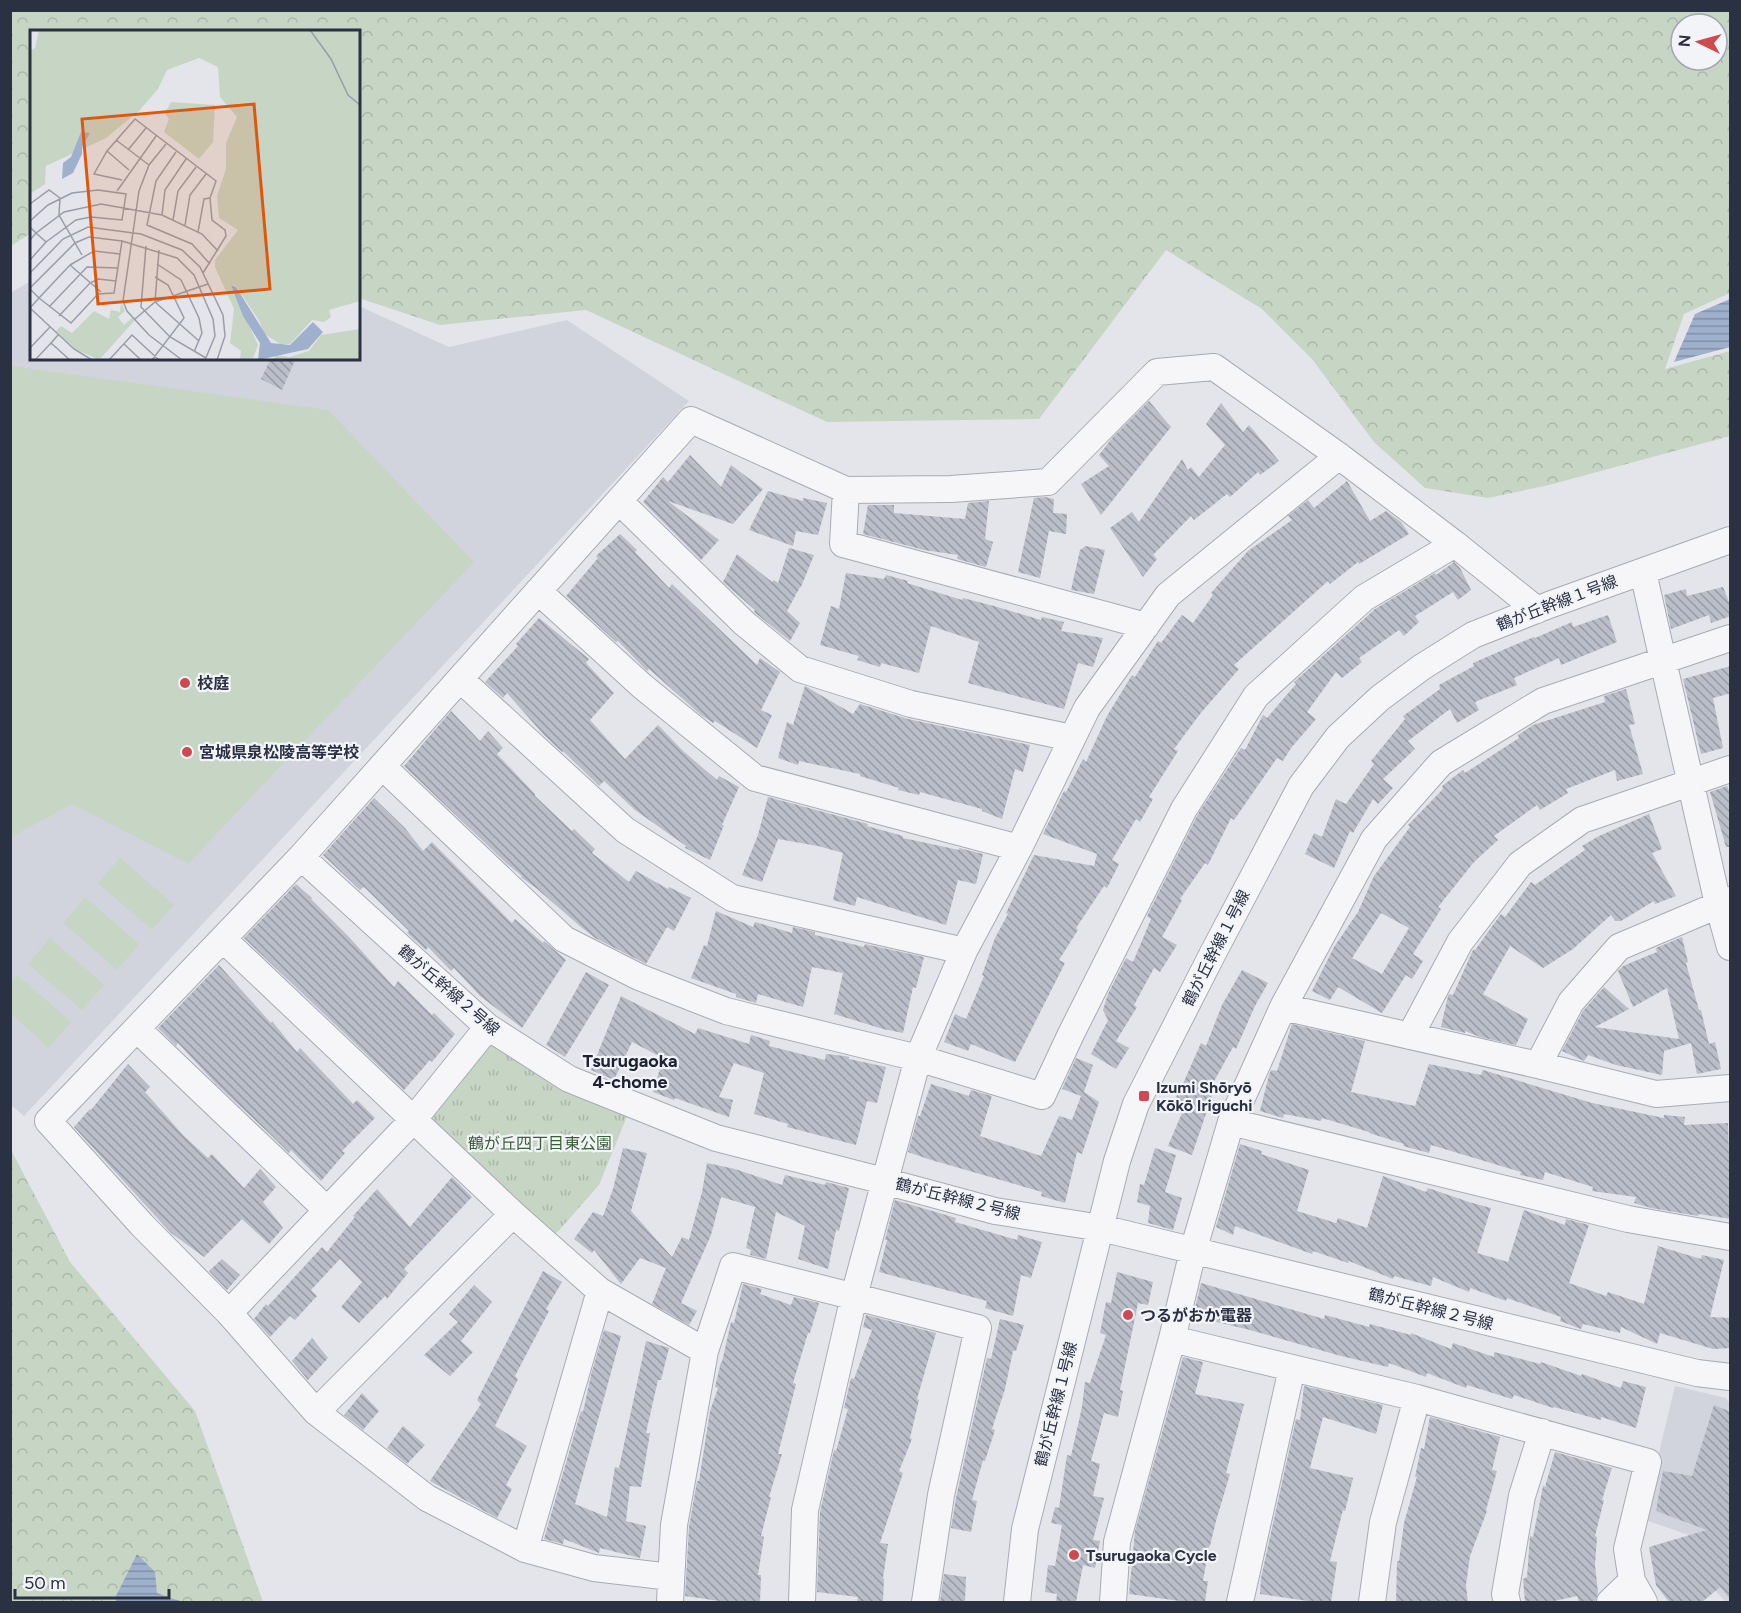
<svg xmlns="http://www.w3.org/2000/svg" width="1741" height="1613" viewBox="0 0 1741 1613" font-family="Figtree,'Noto Sans JP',sans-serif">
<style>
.built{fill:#d1d4dd}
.grass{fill:#c7d5c4}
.forest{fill:url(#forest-crowns);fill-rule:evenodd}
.park{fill:url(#park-tufts)}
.water{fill:url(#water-rules)}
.building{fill:url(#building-back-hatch);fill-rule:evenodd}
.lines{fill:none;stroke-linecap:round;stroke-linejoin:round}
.minor-casing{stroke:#a8abb5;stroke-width:28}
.minor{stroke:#f6f6f9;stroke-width:26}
.poi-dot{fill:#cf4951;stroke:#f2f4f8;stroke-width:2}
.labels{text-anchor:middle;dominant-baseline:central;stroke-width:4.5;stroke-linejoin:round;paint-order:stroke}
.street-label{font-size:16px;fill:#2a3143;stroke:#f2f4f8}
.poi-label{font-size:16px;font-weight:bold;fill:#2a3143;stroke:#f2f4f8;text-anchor:start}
.park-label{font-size:16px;fill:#3b5f38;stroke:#f2f4f8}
.neighbourhood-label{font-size:18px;font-weight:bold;fill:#1c2234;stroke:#f2f4f8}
.inset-road{fill:none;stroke:#999da8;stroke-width:1.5}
.view{fill:#de570f;fill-opacity:0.15;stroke:#de570f;stroke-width:3}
.inset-edge{fill:none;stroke:#2a3143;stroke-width:3}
</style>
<defs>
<pattern id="forest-crowns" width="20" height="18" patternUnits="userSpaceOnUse" patternTransform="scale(1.5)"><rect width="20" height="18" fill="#c7d5c4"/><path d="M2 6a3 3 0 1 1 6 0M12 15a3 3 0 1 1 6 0" fill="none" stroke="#abb7aa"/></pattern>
<pattern id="park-tufts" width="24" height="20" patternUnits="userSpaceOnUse" patternTransform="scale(1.5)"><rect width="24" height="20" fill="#c7d5c4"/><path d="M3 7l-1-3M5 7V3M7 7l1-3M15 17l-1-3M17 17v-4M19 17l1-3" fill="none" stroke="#abb7aa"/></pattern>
<pattern id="water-rules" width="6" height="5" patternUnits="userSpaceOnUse" patternTransform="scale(1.5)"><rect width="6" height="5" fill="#9eb0cb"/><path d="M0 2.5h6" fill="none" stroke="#8190a6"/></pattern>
<pattern id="building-back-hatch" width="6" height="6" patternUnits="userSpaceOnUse" patternTransform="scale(1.5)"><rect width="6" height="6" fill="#babec8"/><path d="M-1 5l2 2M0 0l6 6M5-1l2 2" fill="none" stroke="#979ba4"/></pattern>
</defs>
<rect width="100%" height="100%" fill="#e3e5eb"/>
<path class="built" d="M31 281 32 358H358L359 306 449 347 567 320 689 401 24 1116 10 1104V293Z
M1675 1386 1726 1398 1730 1404V1602H1726L1696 1571 1694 1537 1643 1519Z"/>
<path class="grass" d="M11 366 328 410 474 562 188 864 72 804 13 836 11 835Z
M120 858 174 905 152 930 98 883Z
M85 897 139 944 117 970 63 923Z
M50 938 104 985 82 1010 28 964Z
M17 975 71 1022 49 1048 11 1014V983Z"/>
<path class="forest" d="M11 10 1730 11V293L1684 314 1665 369 1730 351V436L1549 485 1488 498 1425 488 1374 442 1312 359 1262 309 1166 250 1039 419 827 422 586 310 440 325 359 298 358 32H32L31 233 11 246ZM1681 24H1717V60H1681Z
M10 1148 70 1262 195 1411 263 1602H11Z"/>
<path class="park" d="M488 1027 632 1104 599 1185 547 1244 413 1120Z"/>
<path class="water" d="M1730 299V347L1674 362 1695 314Z
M137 1554 155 1572 157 1593 183 1602H116V1596Z"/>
<path class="building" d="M271 358H296L282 390 261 379Z
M1149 401 1171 427 1101 515 1081 484 1109 466 1099 455 1113 437Z
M1221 403 1243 432 1249 425 1279 461 1260 475 1258 472 1230 497 1227 494 1194 520 1191 516 1153 555 1157 559 1143 577 1110 528 1132 512 1139 522 1182 459 1188 470 1191 467 1199 477 1225 445 1206 424Z
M690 455 721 487 731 465 763 489 733 524 668 501 719 540 701 560 643 502 663 477 668 482Z
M1347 481 1370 521 1386 511 1401 522 1409 534 1359 564 1358 562 1330 584 1328 581 1234 665 1239 669 1200 714 1174 749 1178 751 1149 797 1153 799 1140 822 1136 819 1112 860 1119 864 1107 888 1104 886 1076 928 1078 930 1059 960 1065 963 1015 1062 971 1044 968 1051 944 1042 955 1014 966 1019 984 976 982 975 995 938 1008 914 1006 913 1034 855 1094 866 1097 854 1043 834 1064 791 1066 792 1083 759 1086 762 1107 716 1132 675 1135 677 1158 641 1161 643 1182 615 1193 623 1213 595 1211 593 1248 551 1292 520 1288 516 1308 500 1314 508Z
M768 491 803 501V498L827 503 818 535 796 531 793 546 749 530Z
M1045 497 1054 499 1053 513 1067 514 1066 534 1049 531 1040 578 1018 572 1034 498Z
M989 501 985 539 993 542 986 567 957 559 958 555 924 550 863 534 868 505H894V513L965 519 968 503Z
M620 534 637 550 635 552 669 588 672 584 757 665 760 658 780 672 761 710 772 715 757 748 715 721 713 723 701 715 649 669 647 671 618 641 616 642 566 596 598 558 596 556Z
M1086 546 1105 550 1094 594 1071 590 1080 550Z
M789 548 814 555 801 587H800L787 611 800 623 790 641 754 612 755 610 723 582 737 554 772 582 774 580 778 583Z
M1454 562 1460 568 1471 590 1458 600 1453 592 1415 616 1419 622 1404 636 1399 630 1359 658 1362 662 1342 678 1336 672 1307 712 1316 719 1291 748 1283 761 1277 758 1234 820 1231 818 1208 865 1205 863 1180 899 1182 900 1162 937 1177 945 1160 972 1154 968 1134 1005 1137 1007 1116 1041 1129 1048 1116 1069 1091 1054 1108 1020 1103 1010 1108 994 1126 958 1133 962 1151 919 1147 916 1198 814 1241 748 1245 750 1263 715 1267 718 1296 684 1294 682 1375 609 1435 573 1436 575Z
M846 573 884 579 886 575 908 581 907 583 962 600 963 598 994 606 1041 620 1042 617 1064 622 1061 631 1103 638 1093 667 1078 663 1064 709 968 683 979 642 931 626 919 673 881 663 880 667 857 660 859 656 820 645 831 606 839 609Z
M1723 587 1731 607V616L1711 623 1709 615 1671 629 1664 595 1686 589 1687 596Z
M1608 615 1617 642 1561 665 1559 658 1514 678 1517 685 1475 702 1479 710 1457 723 1450 709 1408 741 1415 749 1383 779 1393 788 1378 804 1373 799 1353 833 1350 831 1334 868 1305 854 1314 833 1322 837 1336 799 1346 804 1374 764 1371 761 1405 719 1403 716 1440 689 1439 685 1474 666 1473 663 1512 646 1534 637 1535 638 1572 622 1573 627Z
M539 618 589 659 586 663 614 693 590 720 625 759 658 725 683 751 717 780 719 776 739 787 722 825H724L710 860 685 848 686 846 635 810 604 781 599 786 563 751 562 752 544 735 507 693 503 698 485 682 518 646 516 644Z
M1731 666V693L1713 698 1723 748 1701 754 1683 679Z
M805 686 853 714 860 704 908 719 1030 745 1023 772 1015 769 1002 819 982 811V809L920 792 919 795 898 790 899 788 860 776V774L799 761 798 765 778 758 787 722 793 725Z
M1626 689 1635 724 1629 725 1643 774 1617 781 1615 770 1566 789 1568 793 1540 810 1537 805 1494 836 1498 840 1474 862 1438 907 1441 909 1413 954 1423 961 1412 979 1406 975 1382 1013 1338 987 1330 1000 1312 991 1334 947 1358 912 1374 876 1410 827 1408 825 1443 789 1442 786 1463 770 1465 773 1519 738 1518 735 1533 725 1605 702 1604 696ZM1381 913 1409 928 1382 974 1352 958Z
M451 711 480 741 488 731 503 748 497 754 535 794V796L572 831 574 829 595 849 592 853 629 882 636 871 668 889 669 887 691 898 674 931 667 927 646 964 595 938 581 927 536 888 522 878 521 877 522 876 507 864 404 766Z
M1727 786 1731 795V847H1726L1710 792Z
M768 797 868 824 867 826 903 836V838L959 850V848L983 854 976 884 958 880 946 925 857 897 855 906 833 900 843 853 818 846 778 839 762 882 742 875 758 835Z
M374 798 405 828 423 851 432 842 512 923 515 919 543 943 544 941 566 960 522 1028 480 996 454 968 451 971 428 947 426 950 407 933 409 931 364 887 360 890 323 855Z
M1649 814 1662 849 1652 853 1676 896 1655 904 1654 901 1621 921H1615L1611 915 1573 949 1543 968 1510 946 1483 994 1528 1019 1516 1045 1480 1037 1465 1031V1033L1441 1027 1448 996 1449 994 1453 995 1473 950H1475L1501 914 1505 917 1531 882 1535 885 1585 850 1582 846 1599 836Z
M296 884 312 898 311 899 349 937 394 987 398 981 432 1015 434 1013 455 1034 432 1062 430 1060 404 1090 244 938Z
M716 911 753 927 755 922 792 933 793 927 815 932V935L864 947 865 944 924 957 916 988 913 987 903 1033 883 1029 834 1014 843 973 812 967 803 1007 758 994 756 1003 736 997V994L691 978 704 945 707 946Z
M1682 937 1688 962 1686 963 1699 1010H1701L1709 1044 1715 1042 1721 1069 1697 1074 1691 1043 1664 1051 1662 1075 1616 1065 1588 1055 1584 1061 1562 1051 1583 1011 1604 987 1629 1009 1595 1027 1679 1039 1667 988 1633 1007 1618 971 1623 966 1657 952 1656 948Z
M219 965 271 1023 272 1021 297 1052 300 1048 353 1104 357 1100 375 1118 342 1151 345 1153 321 1181 291 1150 289 1153 272 1136 215 1083 178 1043 176 1046 158 1028Z
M1242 970 1268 983 1255 1006 1236 1049 1233 1047 1207 1094 1212 1096 1192 1155 1168 1146 1182 1113 1171 1108 1181 1086H1182L1201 1043 1206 1046 1222 1005Z
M586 972 609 985 565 1057 546 1045Z
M621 996 695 1034 698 1028 749 1044 751 1035 770 1041 769 1046 825 1060 826 1054 845 1056 849 1057V1059L886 1067 877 1103 867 1101 856 1145 787 1127 788 1124 754 1114 764 1073 734 1063 719 1097 733 1100 729 1117 675 1098 674 1100 653 1092 663 1058 632 1042 614 1080 591 1070Z
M1292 1024 1365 1041 1351 1092 1415 1106 1429 1064 1481 1075 1483 1070 1592 1103 1664 1118V1115L1685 1117 1684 1125 1728 1123 1731 1219 1699 1214 1698 1216 1651 1208 1634 1203 1636 1197 1592 1191 1593 1187 1545 1172 1543 1180 1520 1175 1521 1172 1431 1145 1429 1153 1403 1146 1404 1144 1369 1133V1132L1322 1118 1321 1121 1284 1114 1283 1118 1260 1111 1269 1075 1271 1070 1277 1071Z
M1076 1058 1093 1065 1084 1092 1099 1102 1082 1154 1077 1152 1065 1203 1041 1196 1042 1192 928 1159 908 1152 918 1116H920L931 1084 969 1096 971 1090 992 1096 980 1136 1041 1156 1059 1116 1072 1120 1081 1096 1062 1089Z
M128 1064 150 1087 145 1092 184 1136 208 1158 212 1154 244 1188 260 1169 276 1187 263 1202 283 1228 269 1244 242 1219 204 1257 171 1233 74 1127 90 1109 91 1110Z
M1240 1144 1262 1151 1261 1154 1309 1170 1297 1211 1336 1223 1338 1218 1367 1228 1383 1176 1426 1192 1428 1188 1469 1202 1491 1208 1477 1253 1508 1262 1524 1210 1565 1225 1566 1219 1589 1225 1569 1283 1606 1296 1608 1292 1644 1304 1658 1246 1701 1259 1702 1255 1724 1260 1710 1317 1731 1318V1348L1713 1349 1660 1333 1657 1344 1621 1327 1620 1333 1583 1324 1581 1329 1560 1321 1561 1317 1507 1298 1506 1301 1470 1288 1469 1292 1433 1277 1431 1286 1394 1276 1393 1279 1349 1261 1348 1263 1313 1251 1312 1254 1235 1226 1233 1235 1216 1227Z
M623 1148 647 1153 631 1211 672 1257 682 1237 689 1240 702 1192 707 1163 735 1169 782 1185 785 1175 825 1185 826 1182 849 1188 839 1231 836 1230 828 1269 798 1259 805 1226 776 1212 766 1259 750 1255 751 1250 746 1248 755 1207 721 1197 711 1235 681 1303 697 1311 689 1325 652 1304 666 1268 640 1258 621 1284 594 1250 592 1253 574 1239 593 1212 603 1216 613 1189Z
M1155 1148 1176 1155 1165 1192 1182 1198 1173 1230 1148 1223 1150 1206 1137 1202 1140 1184 1144 1185Z
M452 1177 472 1197 404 1269 408 1273 387 1299 385 1296 359 1323 341 1307 362 1282 340 1259 311 1290 317 1296 295 1320 290 1316 270 1337 254 1319 266 1304 268 1306 322 1247 327 1252 355 1217 353 1216 377 1189 410 1227Z
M895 1200 956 1218 955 1222 1017 1240 1018 1235 1042 1242 1031 1278 1021 1275 1013 1316 985 1308 987 1301 879 1272 887 1240H885Z
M222 1259 240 1275 227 1290 209 1271Z
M543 1271 562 1282 546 1309 549 1311 515 1376 518 1379 495 1426 527 1446 506 1485 512 1489 497 1518 430 1481 481 1404 477 1400Z
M1117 1272 1153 1282 1148 1305 1138 1303 1120 1390 1123 1391 1118 1417 1104 1413 1091 1461 1100 1464 1093 1496 1104 1498 1093 1540 1100 1541 1095 1568 1083 1565 1076 1602H1056L1057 1594 1045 1592 1048 1565 1055 1566 1062 1525 1051 1523 1055 1507 1059 1508 1067 1455 1071 1456 1082 1407 1085 1382 1090 1383 1106 1335 1100 1333 1106 1302 1111 1303Z
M1201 1283 1324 1319 1325 1315 1369 1327 1370 1324 1411 1335V1333L1451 1349 1453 1343 1494 1357V1352L1540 1364 1541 1362 1581 1376 1582 1374 1621 1388 1623 1381 1646 1387 1636 1428 1601 1417V1420L1554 1407 1553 1408 1514 1395 1512 1399 1467 1385 1466 1388 1427 1373 1426 1377 1389 1363 1388 1367 1341 1356 1250 1330 1208 1320 1207 1322 1193 1317Z
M743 1284 762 1289 760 1294 791 1305 794 1297 819 1303 810 1333H808L793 1383 796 1384 778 1454H782L769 1497H771L761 1536 764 1537 758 1575H761L760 1602H726L685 1596 689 1527 697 1481H699L710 1411 718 1388 715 1387 721 1362H722L731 1322 734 1323Z
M474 1285 492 1302 461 1341 473 1352 450 1376 424 1355 458 1322 449 1314Z
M866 1315 936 1333 917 1399 919 1400 910 1438 912 1439 899 1471 903 1473 880 1543 888 1544 883 1578 884 1579 883 1602H857L858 1597 817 1592 820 1512 834 1450 836 1451 848 1409 844 1408 851 1378 854 1379 872 1330 863 1327Z
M1000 1319 1024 1325 1016 1351H1013L1005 1389 992 1429 995 1430 985 1461 983 1460 972 1500 977 1501 971 1532 951 1528 956 1498 987 1358 991 1359Z
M604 1330 621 1336 575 1504 607 1517 615 1467 619 1468 646 1341 669 1348 661 1380H658L646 1433H650L641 1487 630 1486 626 1521 646 1526 640 1558 600 1548 599 1553 564 1539 563 1544 544 1539 581 1411 583 1412 591 1375Z
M312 1338 328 1358 308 1380 292 1361Z
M1183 1357 1203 1362 1195 1394 1244 1404 1226 1473 1230 1474 1216 1521 1210 1546H1209L1203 1581H1208L1205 1602H1187L1129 1594 1135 1531Z
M1304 1386 1383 1405 1376 1434 1323 1417 1310 1468 1353 1478 1345 1511 1343 1510 1330 1561 1337 1562 1331 1602H1315L1260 1594 1261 1578 1296 1419 1300 1420Z
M362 1393 379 1411 363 1430 344 1415Z
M1714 1405 1731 1412V1600L1720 1587 1702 1602H1669L1656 1585 1649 1547 1707 1530 1656 1511 1663 1471 1692 1476Z
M1430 1417 1500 1437 1492 1470 1497 1471 1486 1510 1487 1511 1470 1556 1466 1585 1468 1602H1396L1397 1561H1399L1404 1523 1417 1477H1415L1421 1448 1424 1449Z
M403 1426 425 1445 407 1464 387 1448Z
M1555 1452 1612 1468 1602 1500H1604L1595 1536 1597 1537 1595 1565 1598 1593 1595 1602H1579L1577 1596 1550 1602H1525L1523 1579 1527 1577 1530 1536 1533 1537 1543 1486 1545 1487Z
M944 1574 966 1577 965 1602H940Z"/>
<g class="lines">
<defs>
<path id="minor" d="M846 490 843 544 1146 626
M619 501 744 623 800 669 911 704 1072 738
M1643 572 1718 904 1730 947
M538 591 642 686 755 778 1019 848
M460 679 625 830 732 898 964 951
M382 766 564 939 639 977 726 1011 918 1058 1042 1096 1071 1034 1184 809 1256 696 1364 598 1455 544
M301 857 488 1027 569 1079 716 1138 884 1181 995 1211 1101 1228 1697 1373 1730 1377
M223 939 513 1214 600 1291 705 1351
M1283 1007 1538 1065 1656 1094 1730 1088
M137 1029 327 1210
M1410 1036 1460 942 1520 864 1582 820 1730 769
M1538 1065 1571 1002 1619 947 1730 900
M1231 1122 1628 1219 1730 1237
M600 1291 525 1549 427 1498 316 1412 229 1313 142 1225 48 1121 301 857 691 420 846 490 951 489 1048 482 1157 372 1214 367 1339 456 1455 544 1537 610
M229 1313 413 1120 488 1027
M316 1412 513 1214
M525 1549 594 1568 671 1577
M670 1602 674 1525 705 1351 733 1266 978 1328 941 1495 925 1602
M802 1602 805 1510 854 1296 918 1058 964 951 1019 848 1087 708 1168 595 1339 456
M1017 1602 1025 1529 1117 1161 1136 1104 1213 953 1301 786 1338 737 1380 698 1422 667 1473 635 1549 605 1730 540
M1113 1602 1117 1542 1172 1339
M1240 1602 1292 1368
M1372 1602 1383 1522 1417 1398
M1507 1602 1505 1594 1522 1496 1542 1432
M1610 1602 1632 1581
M1644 1602 1632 1581 1627 1549 1648 1462 1417 1398 1172 1339 1193 1251 1231 1122 1283 1007 1374 839 1441 763 1543 701 1730 638"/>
</defs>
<use href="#minor" class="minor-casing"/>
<use href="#minor" class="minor"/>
</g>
<g class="poi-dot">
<circle cx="185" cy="683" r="6"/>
<circle cx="187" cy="752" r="6"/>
<rect x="1138" y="1090" width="12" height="12" rx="3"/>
<circle cx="1128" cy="1315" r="6"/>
<circle cx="1074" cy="1555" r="6"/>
</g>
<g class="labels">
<g class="street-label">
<text transform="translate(1557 603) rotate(-21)">鶴が丘幹線１号線</text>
<text transform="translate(1216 948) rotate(-63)">鶴が丘幹線１号線</text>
<text transform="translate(449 990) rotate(41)">鶴が丘幹線２号線</text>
<text transform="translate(958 1199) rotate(14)">鶴が丘幹線２号線</text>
<text transform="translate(1431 1309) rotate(14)">鶴が丘幹線２号線</text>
<text transform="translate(1056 1404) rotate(-76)">鶴が丘幹線１号線</text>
</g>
<g class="poi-label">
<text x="197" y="683">校庭</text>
<text x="199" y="752">宮城県泉松陵高等学校</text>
<text x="1156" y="1087">Izumi Shōryō<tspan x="1156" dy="18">Kōkō Iriguchi</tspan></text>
<text x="1140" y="1315">つるがおか電器</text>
<text x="1086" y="1555">Tsurugaoka Cycle</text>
</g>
<g class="park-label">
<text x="540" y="1143">鶴が丘四丁目東公園</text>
</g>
<g class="neighbourhood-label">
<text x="630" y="1061">Tsurugaoka<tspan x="630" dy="21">4-chome</tspan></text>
</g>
</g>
<g transform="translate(30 30)">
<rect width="330" height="330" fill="#e3e5eb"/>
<path d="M141 72 185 75 183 112 169 129 134 102 139 89 135 83Z" fill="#c7d5c4"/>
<path d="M9 0H330V271L299 280 301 287 294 292 282 290 260 314H250L233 303 230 292 206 256 201 255 228 315 223 328 210 329 211 321 200 313 204 279 185 237V230L208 200 189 188 187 166 196 139V113L207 87 190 67 188 37 169 28 137 40 128 59 109 81 76 108 16 136 15 154 0 164V21L5 18ZM330 299V330H243L246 325 260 327 279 321 291 305Z" fill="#c7d5c4"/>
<path d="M91 272 95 281 88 287 94 295 102 288 105 290 69 330 45 319 26 301 31 296 42 303 64 281 79 289 81 280 90 282Z" fill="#c7d5c4"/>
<path d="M51 102 60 103 52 117V124L43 143 32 149 33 133 41 127ZM201 255 206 257 241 313 260 315 283 292 293 302 278 319 228 330 230 313 213 286Z" fill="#9eb0cb"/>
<path class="inset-road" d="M280 0 301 29 318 65 330 75M86 110 119 135M136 114 119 135 109 161 93 271 97 281 119 305 152 330M98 120 116 98M77 121 99 140M146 122 126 151 117 195 162 214 180 234M92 150 64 144 77 121 105 89 186 151 180 168 182 190 195 200 196 206 173 243M87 161 126 106M0 174 19 160 30 168 29 185 52 225M132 185 135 160 156 129M143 190 148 161 166 137M0 191 18 175 42 163 68 160 96 164 92 190 61 187 46 190 16 212M155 195 160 165 176 144M0 197 6 203 34 182 71 174 132 185 172 204 188 221M168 202 174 169 180 168M0 210 6 203 16 212 0 230M116 216 111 277 140 307 176 328M129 220 125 272 169 311M127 234 151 250 169 288 172 303 164 322M40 235 64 221 90 224M0 243 33 209 58 197 111 204 152 220 170 237 193 285 195 306 187 330M0 258 45 213 59 207 92 211M0 259 9 268 0 278M71 262 40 235 9 268 41 293 68 264 84 263 92 211 147 228 164 245 183 289 185 306 175 330M19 277 57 237 88 238M0 278 44 319 62 330M29 286 60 253 68 249 86 251M105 289 125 272 178 254M28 305 21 313 40 330M94 314 111 330M0 318 20 297M5 330 21 313M79 330 102 305 129 330M122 330 154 288 138 255 125 247"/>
<path class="view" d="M224 74 240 259 68 274 52 89Z"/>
<rect width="330" height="330" class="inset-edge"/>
</g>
<rect width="1741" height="1613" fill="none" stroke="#2a3143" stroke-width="24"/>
<g transform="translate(1699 42) rotate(275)"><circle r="28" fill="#f2f4f8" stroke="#a2a6b0" stroke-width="1.5"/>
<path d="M0-4.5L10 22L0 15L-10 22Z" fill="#cf4951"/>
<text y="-9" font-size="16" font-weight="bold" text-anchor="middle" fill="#2a3143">N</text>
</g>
<path d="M15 1589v9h154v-9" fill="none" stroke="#2a3143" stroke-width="3"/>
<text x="24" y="1589" font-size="18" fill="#2a3143" stroke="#f2f4f8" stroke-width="4.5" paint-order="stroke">50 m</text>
</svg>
